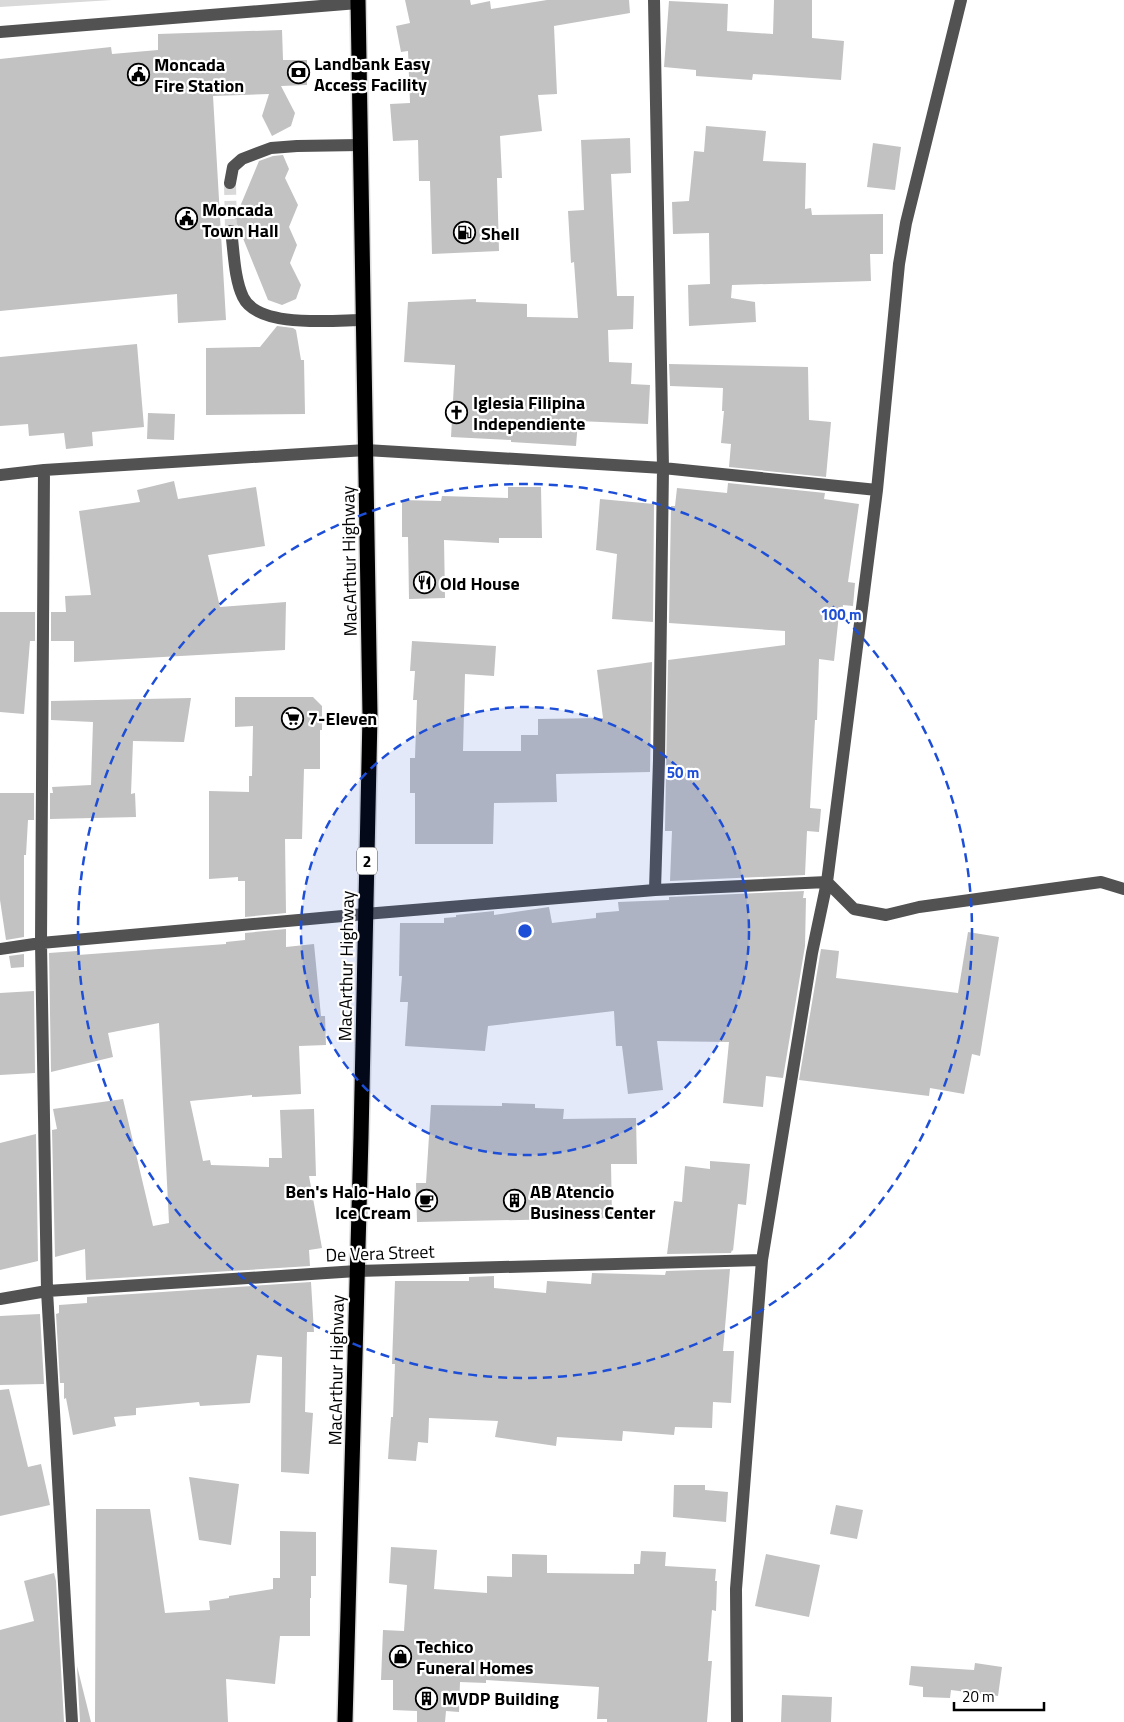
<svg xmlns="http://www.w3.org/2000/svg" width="1124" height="1722" viewBox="0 0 1124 1722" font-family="'Titillium Web',sans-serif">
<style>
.green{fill:#d9d9d9}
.building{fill:#c2c2c2}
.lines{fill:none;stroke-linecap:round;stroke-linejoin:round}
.minor-tunnel{stroke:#d9d9d9;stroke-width:12;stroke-dasharray:12 6;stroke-linecap:butt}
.highway-casing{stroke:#dbdbdb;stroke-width:18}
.minor{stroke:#525252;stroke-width:12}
.highway{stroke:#000;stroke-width:15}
.ring{fill:none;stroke:#1d4ed8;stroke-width:2.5;stroke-dasharray:9 6}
.labels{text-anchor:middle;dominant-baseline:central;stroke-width:4.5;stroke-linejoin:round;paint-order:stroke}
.shield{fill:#fff;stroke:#4c4c4c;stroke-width:1}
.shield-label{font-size:16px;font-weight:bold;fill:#000}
.poi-label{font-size:18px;font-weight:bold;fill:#000;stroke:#fff;text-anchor:start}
.street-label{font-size:18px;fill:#000;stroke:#fff}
.centre{fill:#1d4ed8;stroke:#fff;stroke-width:2.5}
.ring-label{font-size:15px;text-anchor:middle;font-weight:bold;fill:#1d4ed8;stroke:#fff;stroke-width:4.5;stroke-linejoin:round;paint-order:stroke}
</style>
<rect width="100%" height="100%" fill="#fff"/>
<path class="green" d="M0 0H112L0 7Z"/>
<path class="building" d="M405 0H470L471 5 490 1 491 9 547 0H629L630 13 554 26 557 94 538 95 542 131 500 136 502 178H497L499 251 432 254 430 181H419L418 140 393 141 390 104 410 103 408 51 401 52 396 26 410 23Z
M774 0H812V38L844 41 841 80 753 74 752 80 696 76V70L664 67 669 1 728 4 727 31 773 34Z
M282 30 283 60H307V85L281 86 295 113 291 126 272 136 262 116 269 94 213 96 226 320 178 323 177 294 0 311V59L111 47 112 54 158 50V34Z
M706 126 766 131 763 161 806 163 805 209 811 208 812 215 883 214V254H870L871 281 732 285 731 298 755 302 756 322 689 326 688 285 710 284 709 233 673 234 672 202 689 201 694 151 704 152Z
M630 138 631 173 611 174 617 296H634L633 329 608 330 609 362 632 363 631 384 650 385 648 424 578 421 576 446 511 442V440L451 437 455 365 404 362 408 302 476 299V302L527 304V317L578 318 574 262 571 263 568 211 584 210 581 140Z
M873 143 901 147 895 190 867 187Z
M283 155 289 169 285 178 298 205 289 227 297 245 290 263 301 285 296 299 282 305 268 300 238 226 234 221 259 161 273 156Z
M277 326 293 328 296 330 301 360H304L305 414 206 415V348L260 347Z
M137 344 144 427 92 432 93 446 66 449 64 433 29 436 28 424 0 426V357Z
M669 364 808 367 809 420 831 422 826 477 729 467 731 444 721 443 724 411H722L723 388 670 386Z
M148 413 175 414 174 440 147 439Z
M174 481 178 499 256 487 265 546 208 555 220 607 286 602 285 650 74 662V641H51V612H66L65 596 91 595 79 511 140 502 137 490Z
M728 483 825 493 824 499 859 504 848 582 855 583 853 606 843 605 842 615 839 614 834 661 819 659 817 720H815L810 808 821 809 819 832 807 831 805 875 670 881 672 831H665L668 660 785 645V631L669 623 671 506H675L677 488 727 493Z
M508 487H541L542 538H499V543L444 540 445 598 409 599 408 537H402V500L441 501 442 496 508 498Z
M600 499 654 504 653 622 612 619 617 554 596 550Z
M0 612H35V641H30L24 714 0 712Z
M412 641 496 646 494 676 465 674 463 751H521V735H538V719L603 718 597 670 652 662 650 772 556 774 557 802 494 803 493 844H415V793H410V758H415L417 700H413L415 671H410Z
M235 697H313L322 706V730H320V769H304L302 839H285L286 913 245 917V881H238V877L209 879V791L249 792V776H252L253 726 235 727Z
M191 698 184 742 133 741 131 794 135 793 136 817 50 819V793H53L52 787 91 785 93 722 51 720V701Z
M0 793H34V820H28L26 855H24V937L6 940 0 900Z
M804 891 803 898H806L805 946 783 1078 766 1076 763 1107 723 1103 729 1042 657 1041 663 1090 628 1094 622 1046H616L614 1011 488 1026 485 1051 405 1046 408 1002H400L402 976H399L400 923H444V918L456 917V915L494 911V915L549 907 552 923 596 918V913L619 911 618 902 669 900V897Z
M286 929V947L314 944 321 1016H325L326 1045 299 1046 301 1094 252 1097V1095L190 1101 203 1161 210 1160 211 1165 269 1167V1158H282L280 1110 314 1109 316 1176H309L322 1248 309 1250 310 1266 86 1280 85 1249 55 1257 52 1130 57 1129 53 1109 123 1099 153 1226 169 1223 159 1023 108 1033 113 1057 51 1072 49 953 77 951 78 955 226 944V942L245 940V933Z
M968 932 999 937 980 1056 972 1054 964 1094 930 1088 929 1096 799 1080 821 949 839 951 836 978 958 993Z
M24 954V967L11 968 9 956Z
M34 991 35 1073 0 1075V993Z
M502 1103 535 1104V1108L564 1109 563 1119 636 1118 637 1164H611L612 1218 417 1222 416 1183H426L431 1105 502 1106Z
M36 1134 38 1261 0 1270V1143Z
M710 1161 750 1164 746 1205 738 1204 733 1251 732 1250 731 1253 667 1254 674 1201 682 1202 685 1166 710 1169Z
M730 1269 723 1351H734L731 1403 713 1402 712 1428 675 1427 674 1435 623 1431 622 1441 557 1437 556 1446 495 1437 498 1421 429 1418 428 1443 418 1442 416 1461 388 1459 391 1417H393L395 1364H392L395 1281H469V1277L494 1276V1288L546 1293 547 1281 591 1284 592 1273 665 1275 666 1271Z
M311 1282 314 1332H307L305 1412 313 1413 309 1474 281 1472 282 1357 257 1355 250 1403 200 1406 199 1402 136 1408V1415L114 1417 116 1426 73 1435 66 1398 64 1399V1383H60L56 1314 59 1313V1305L87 1303V1297Z
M40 1314 44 1384 0 1385V1316Z
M9 1389 28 1467 41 1464 50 1505 0 1516V1390Z
M189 1477 239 1484 231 1545 199 1540Z
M674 1485H705V1490L728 1492 726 1522 673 1517Z
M836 1505 863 1510 857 1539 830 1534Z
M96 1509H150L165 1613 210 1610 209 1601 229 1598V1596L273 1589V1578H280V1531L316 1532V1576H311V1598H310V1636H280L275 1684 226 1679 228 1722H95Z
M391 1547 437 1550 434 1589 487 1593V1576L512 1577V1554L547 1555V1573L634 1574V1564H640L641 1551 666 1552 665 1566 716 1569 715 1581H717L716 1611 712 1610 708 1661H712L707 1722H607V1719H597L599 1687 486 1680V1683L460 1682 459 1712 446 1711 445 1722H417V1711L393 1710V1680H381L383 1630 404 1631 407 1585 389 1583Z
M766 1554 820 1565 809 1617 755 1606Z
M54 1573 56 1581 64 1722H0V1630L34 1621 24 1581Z
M975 1663 1002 1667 998 1696 951 1690 950 1698 923 1697V1687L909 1685 911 1666 974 1670Z
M77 1666 91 1722H80Z
M782 1695 832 1697 831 1722H781Z"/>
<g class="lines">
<path class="minor-tunnel" d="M230 183 231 231"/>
<defs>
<path id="highway" d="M345 1722 361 1137 370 715 358 0"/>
</defs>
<use href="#highway" class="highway-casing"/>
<path class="minor" d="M654 0 663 468 659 760 655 890
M0 32 358 3
M230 183 233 167 242 159 271 148 297 146 360 145
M231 231C234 251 234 278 243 297 258 329 334 320 364 320
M44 470 41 943 47 1291 72 1722
M0 475 44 470 366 450 663 468 877 490 827 882 812 953 762 1260 736 1589 737 1722
M877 490 899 264 906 223 961 0
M0 949 41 943 365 914 655 890 827 882 854 909 886 915 919 907 1101 882 1124 889
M0 1299 47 1291 357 1271 762 1260"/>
<use href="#highway" class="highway"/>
</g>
<circle cx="525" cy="931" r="224" fill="#1d4ed8" fill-opacity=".12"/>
<g class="ring">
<circle cx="525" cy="931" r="224"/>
<circle cx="525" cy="931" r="447"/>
</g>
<defs>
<symbol id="bank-ring" viewBox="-11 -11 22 22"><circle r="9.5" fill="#fff" stroke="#000" stroke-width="1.5"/><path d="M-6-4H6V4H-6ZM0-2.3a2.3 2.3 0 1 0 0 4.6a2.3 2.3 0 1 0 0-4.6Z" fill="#000"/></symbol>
<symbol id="civic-ring" viewBox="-11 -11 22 22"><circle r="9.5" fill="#fff" stroke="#000" stroke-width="1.5"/><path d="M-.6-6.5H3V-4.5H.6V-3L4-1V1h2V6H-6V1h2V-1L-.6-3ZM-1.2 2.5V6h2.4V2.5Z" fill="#000"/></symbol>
<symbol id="fuel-ring" viewBox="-11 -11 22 22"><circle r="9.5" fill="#fff" stroke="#000" stroke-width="1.5"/><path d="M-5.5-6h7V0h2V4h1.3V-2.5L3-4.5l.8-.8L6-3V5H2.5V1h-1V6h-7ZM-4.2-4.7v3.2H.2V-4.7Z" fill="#000"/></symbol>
<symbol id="church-ring" viewBox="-11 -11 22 22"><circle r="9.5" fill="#fff" stroke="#000" stroke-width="1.5"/><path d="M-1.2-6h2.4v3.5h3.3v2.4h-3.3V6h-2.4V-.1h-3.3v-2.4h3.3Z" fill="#000"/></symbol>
<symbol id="restaurant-ring" viewBox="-11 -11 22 22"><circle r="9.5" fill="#fff" stroke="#000" stroke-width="1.5"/><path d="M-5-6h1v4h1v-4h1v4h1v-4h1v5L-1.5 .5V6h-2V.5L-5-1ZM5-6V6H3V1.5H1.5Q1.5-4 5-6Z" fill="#000"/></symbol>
<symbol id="supermarket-ring" viewBox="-11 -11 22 22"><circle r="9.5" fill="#fff" stroke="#000" stroke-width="1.5"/><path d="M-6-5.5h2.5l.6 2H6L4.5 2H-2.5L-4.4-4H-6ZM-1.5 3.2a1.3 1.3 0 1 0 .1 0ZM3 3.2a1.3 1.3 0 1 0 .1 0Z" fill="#000"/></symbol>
<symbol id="cafe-ring" viewBox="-11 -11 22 22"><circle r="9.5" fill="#fff" stroke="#000" stroke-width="1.5"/><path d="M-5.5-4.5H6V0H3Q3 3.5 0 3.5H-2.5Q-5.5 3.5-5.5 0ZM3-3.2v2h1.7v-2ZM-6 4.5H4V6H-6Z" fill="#000"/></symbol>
<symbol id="building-ring" viewBox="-11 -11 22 22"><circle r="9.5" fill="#fff" stroke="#000" stroke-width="1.5"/><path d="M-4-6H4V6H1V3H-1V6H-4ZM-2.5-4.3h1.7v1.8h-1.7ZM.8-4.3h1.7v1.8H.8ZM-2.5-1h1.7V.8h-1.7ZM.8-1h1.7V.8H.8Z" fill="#000"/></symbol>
<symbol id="shop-ring" viewBox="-11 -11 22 22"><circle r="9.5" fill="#fff" stroke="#000" stroke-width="1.5"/><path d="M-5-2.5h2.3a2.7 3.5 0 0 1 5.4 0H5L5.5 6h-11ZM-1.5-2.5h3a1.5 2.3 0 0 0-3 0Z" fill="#000"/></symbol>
</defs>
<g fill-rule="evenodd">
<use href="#bank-ring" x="286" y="60" width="25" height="25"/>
<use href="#civic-ring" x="126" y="62" width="25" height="25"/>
<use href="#civic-ring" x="174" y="206" width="25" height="25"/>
<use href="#fuel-ring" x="452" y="220" width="25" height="25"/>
<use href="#church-ring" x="444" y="400" width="25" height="25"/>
<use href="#restaurant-ring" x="412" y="570" width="25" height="25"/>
<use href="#supermarket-ring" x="280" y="706" width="25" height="25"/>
<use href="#cafe-ring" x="414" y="1188" width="25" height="25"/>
<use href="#building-ring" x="502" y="1188" width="25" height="25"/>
<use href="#shop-ring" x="388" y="1644" width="25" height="25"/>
<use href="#building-ring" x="414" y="1686" width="25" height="25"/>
</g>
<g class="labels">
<rect class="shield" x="357" y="847.5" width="20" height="27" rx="4"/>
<g class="shield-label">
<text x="367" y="861">2</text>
</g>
<g class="poi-label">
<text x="314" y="63">Landbank Easy<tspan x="314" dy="21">Access Facility</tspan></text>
<text x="154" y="64">Moncada<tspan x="154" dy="21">Fire Station</tspan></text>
<text x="202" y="209">Moncada<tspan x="202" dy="21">Town Hall</tspan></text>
<text x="481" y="233">Shell</text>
<text x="473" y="402">Iglesia Filipina<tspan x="473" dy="21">Independiente</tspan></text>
<text x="440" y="583">Old House</text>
<text x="308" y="718">7-Eleven</text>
<text x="411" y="1191" text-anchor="end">Ben's Halo-Halo<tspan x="411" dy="21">Ice Cream</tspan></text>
<text x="530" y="1191">AB Atencio<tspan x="530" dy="21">Business Center</tspan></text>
<text x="416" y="1646">Techico<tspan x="416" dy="21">Funeral Homes</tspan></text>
<text x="442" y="1698">MVDP Building</text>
</g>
<g class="street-label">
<text transform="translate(349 561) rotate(-91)">MacArthur Highway</text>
<text transform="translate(346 966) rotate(-89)">MacArthur Highway</text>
<text transform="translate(380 1253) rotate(-2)">De Vera Street</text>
<text transform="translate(336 1370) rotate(-89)">MacArthur Highway</text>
</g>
</g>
<circle cx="525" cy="931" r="8" class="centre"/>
<g class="ring-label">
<text x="841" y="620">100 m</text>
<text x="683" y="778">50 m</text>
</g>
<path d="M954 1702v8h90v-8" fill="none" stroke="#000000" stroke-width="2.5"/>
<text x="962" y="1702" font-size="15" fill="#000000" stroke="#ffffff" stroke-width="4" paint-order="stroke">20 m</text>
</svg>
